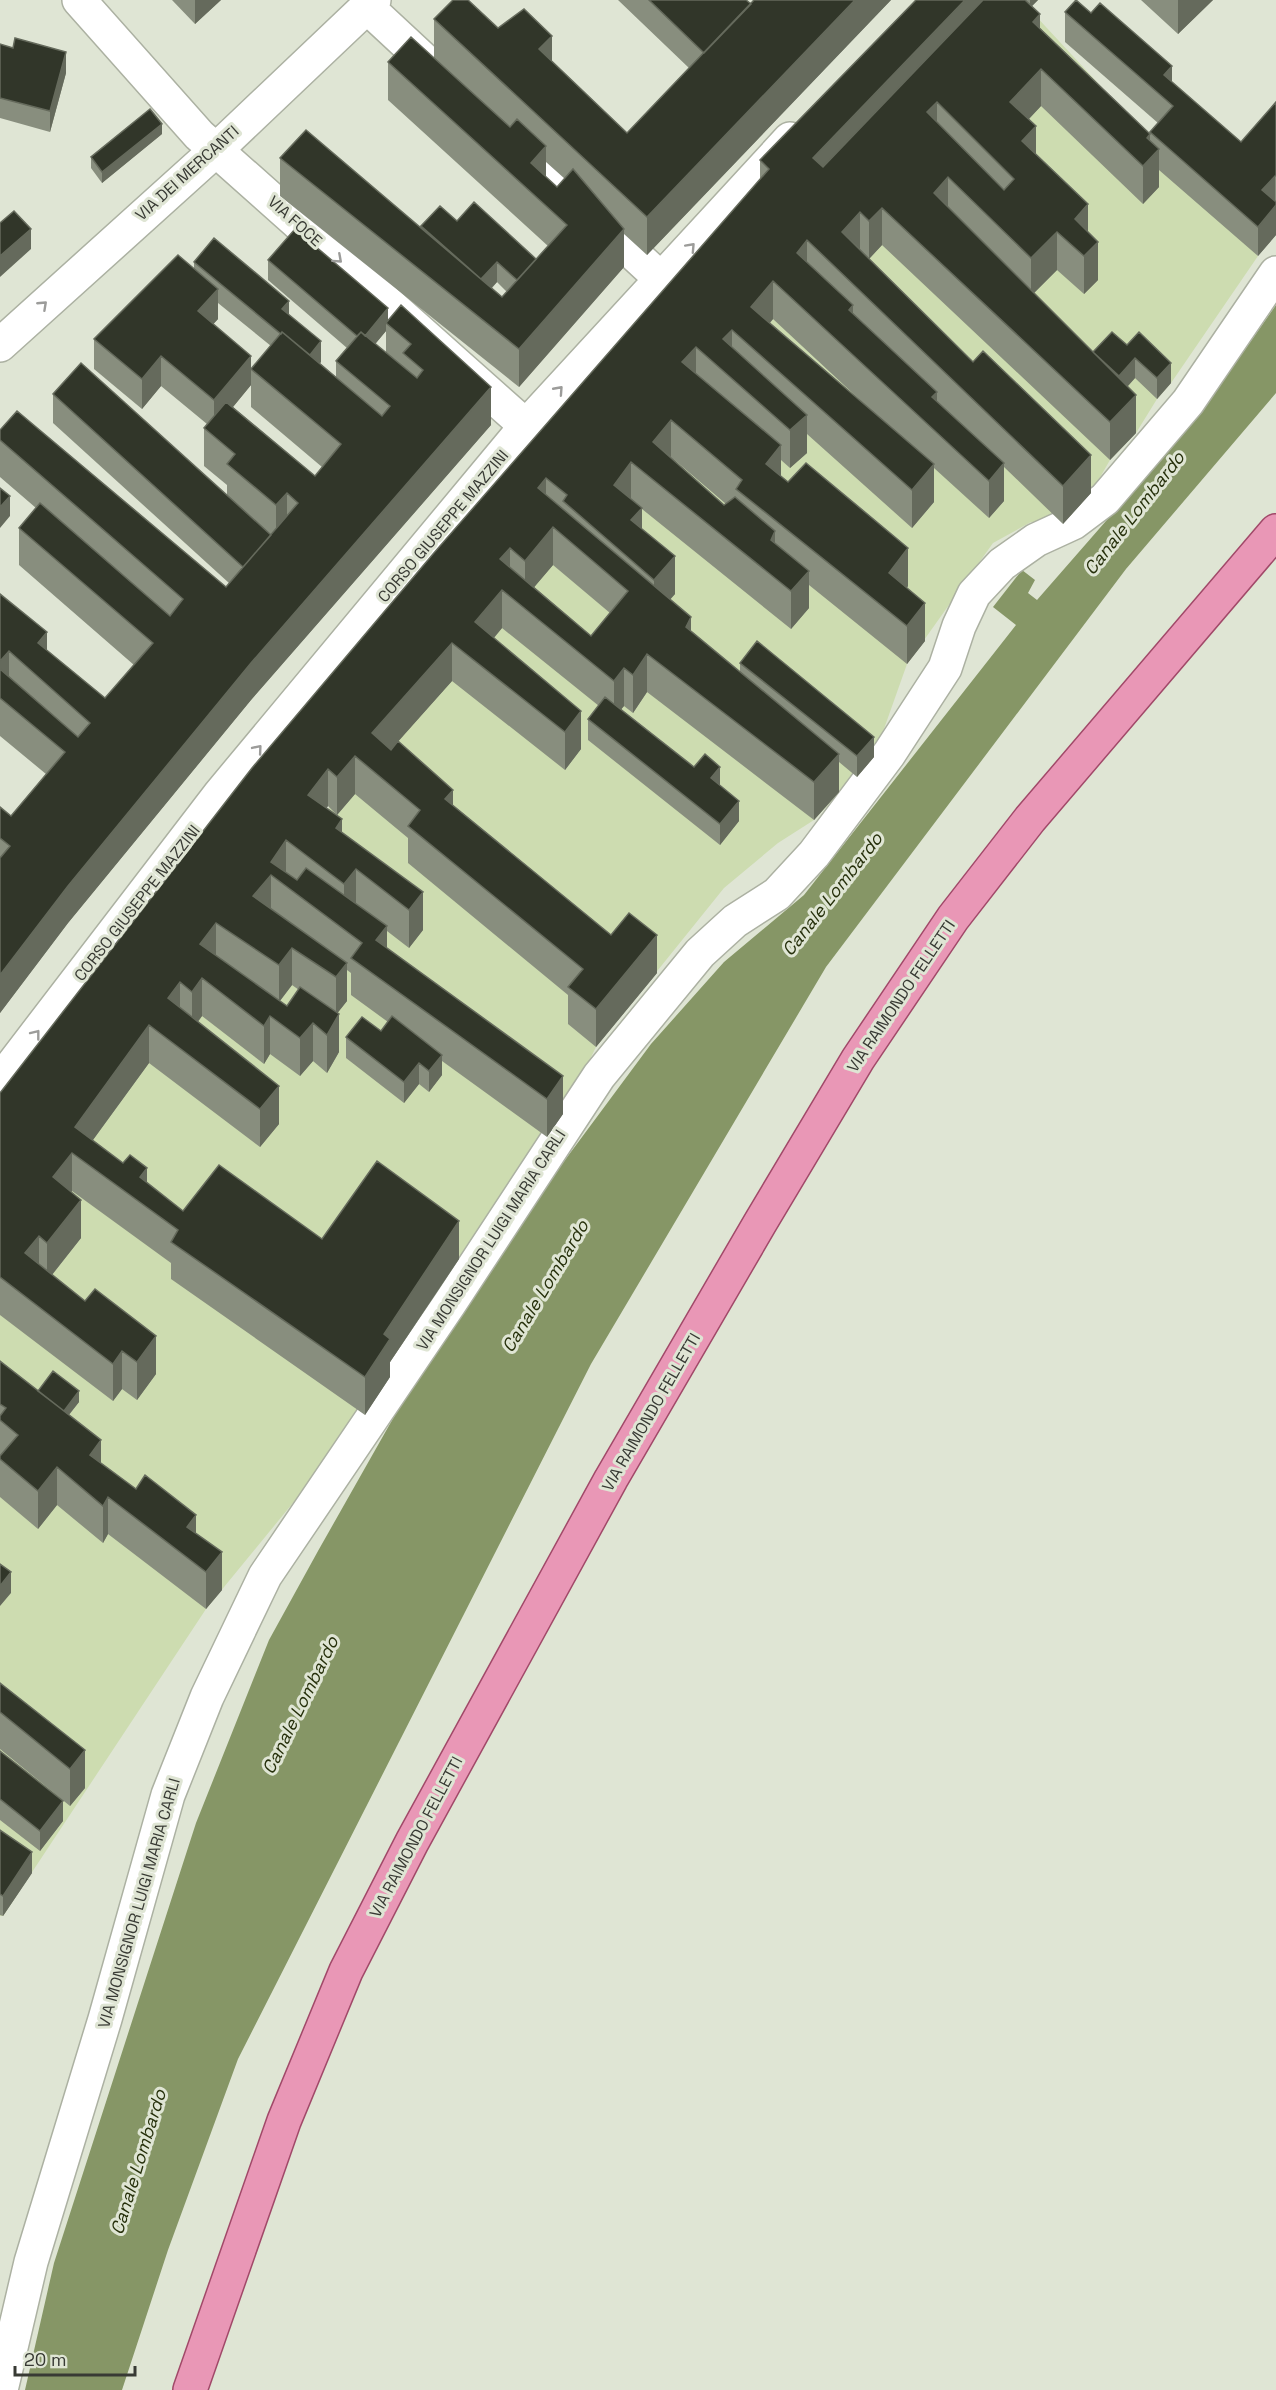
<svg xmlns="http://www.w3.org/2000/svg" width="1276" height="2390" viewBox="0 0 1276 2390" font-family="'Space Grotesk',sans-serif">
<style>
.green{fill:#cddcb0}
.water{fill:#869666}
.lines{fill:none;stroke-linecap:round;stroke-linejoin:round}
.minor-casing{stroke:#acb1a2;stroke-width:36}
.major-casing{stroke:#a14969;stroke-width:36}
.minor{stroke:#fff;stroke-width:33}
.major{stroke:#e997b6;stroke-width:33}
.wall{fill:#888e7e;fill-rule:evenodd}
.shaded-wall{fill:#656a5c}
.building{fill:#313629;stroke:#656a5c;stroke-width:1.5;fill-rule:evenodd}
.oneway{stroke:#9c9c9a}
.labels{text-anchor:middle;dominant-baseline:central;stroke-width:6;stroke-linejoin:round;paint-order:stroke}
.street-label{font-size:16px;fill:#383a34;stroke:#dfe5d4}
.water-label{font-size:18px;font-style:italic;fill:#26300b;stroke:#dfe5d4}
</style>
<rect width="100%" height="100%" fill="#dfe5d4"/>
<path class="green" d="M1021 0 1258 256 1171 383 1157 399 1136 433 1110 460 1091 493 1063 524 1031 522 993 543 907 664 874 757 814 820 778 843 724 888 596 1047 563 1114 365 1415 206 1609 3 1916H0V1270L200 982 538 526Z"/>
<path class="water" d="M1276 305V393L1126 569 826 967 591 1364 238 2059 168 2250 122 2390H25L54 2263 196 1823 269 1640 318 1551 395 1415 562 1164 651 1044 724 962 804 895 1016 625 993 607 1022 570 1035 580 1028 593 1037 600 1202 411Z"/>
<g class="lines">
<defs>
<path id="minor" d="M79 0 199 135 526 426
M366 6 437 72
M513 142 661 279
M0 345 215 151 374 0
M0 1081 220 794 526 426 790 139
M1 2390 31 2262 105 2019 168 1795 207 1697 265 1576 450 1303 599 1076 700 953 735 921 777 894 814 854 889 754 945 668 959 626 974 594 1002 564 1036 540 1073 523 1105 499 1188 402 1276 273"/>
<path id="major" d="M190 2390 284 2121 346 1971 412 1842 611 1479 760 1223 858 1059 953 918 1030 819 1276 531"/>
</defs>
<use href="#minor" class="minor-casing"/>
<use href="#major" class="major-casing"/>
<use href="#minor" class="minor"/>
<use href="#major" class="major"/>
</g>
<path class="wall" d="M172 0H221L195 24Z
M618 0H746L751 4 754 0H891L647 255 624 234V267L519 387 280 196V158L421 228V226L457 221 536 259 548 246 388 100V62L434 57V19L498 28 552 61 627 133 689 68ZM546 162 565 179 557 187 546 177ZM497 282 507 292 502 297 492 288Z
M916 0H1038L1032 6 1040 28 1150 134V132L1158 123 1065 42V12L1172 83 1241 142 1276 102V235L1258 256 1159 170V187L1143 204 1041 106 1029 119 1036 154 1088 232 1098 280 1084 294 1057 270 1034 293 1093 352 1127 345 1171 383 1157 399 1135 378 1127 387 1136 433 1110 460 882 245 869 259 1091 493 1063 524 1004 467V501L989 518 934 468V502L912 528 807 434V453L790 468 781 460V476L908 586 907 588 925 641 907 664 809 585V608L791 629 642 509V529L675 594 670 599 691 631 740 672V663L874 757 857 777 839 762V792L814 820 647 692 633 713 624 706 621 709 694 767 720 786 739 821 720 845 588 740V719L599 706 502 628 494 638 581 749 565 770 452 681 398 741 453 805 657 973 596 1047 568 1024V995L408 863V838L355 794 337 815 328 806 326 808 342 833 423 892V930L409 948 387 931V949L563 1114 547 1137 442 1061V1075L429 1092 419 1084 404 1103 346 1058V1037L381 1031 388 1022 351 995V973L347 970V1001L337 1013 339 1052 327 1073 313 1061 300 1076 270 1054 264 1064 202 1016 198 1022 279 1124 260 1147 149 1063 93 1140 183 1211 322 1239 459 1259 390 1362V1377L365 1415 171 1279V1263L72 1191 71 1192 81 1238 52 1275 156 1374 137 1400 122 1389 113 1401 0 1315V1093L760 179V160ZM773 319 875 414 770 323ZM671 457 726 504 724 505ZM553 565 610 613 591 636 534 587ZM292 985 299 990 287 1006 280 1001Z
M1141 0H1213L1178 34Z
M0 44 66 73 50 132 0 118Z
M162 134 102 183 91 168V157Z
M268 260 388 322 401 305 491 425 251 700 68 923 0 1013V807L11 816 46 774 0 736V594L47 650 105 698 134 665 19 565V528L36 508 0 477V430L226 587 229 583 53 423V394L227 496V485L204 466V428L207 424 161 386 142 409 94 369V339L194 269V262L289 315 321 362 320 363 336 377V361L347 348 268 280ZM218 303 271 346 251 369 213 324 218 319ZM386 331V353L375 344ZM251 385V407L322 467 315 476 233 407Z
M0 1361 38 1391 79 1402 69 1415 101 1463 196 1534 222 1590 206 1609 108 1534 103 1543 57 1505 38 1529 0 1497Z
M0 1683 85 1750V1788L70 1806 0 1749Z
M0 1751 63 1821 40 1851 0 1820Z
M0 1830 32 1873 3 1916 0 1915Z"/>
<path class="shaded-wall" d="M195 0H221L195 24Z
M855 0H891L647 255V217Z
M965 0H1001L813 196V158Z
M1030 0H1038L1030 8Z
M1178 0H1213L1178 34Z
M1040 14V52L1033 22Z
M552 36V74L539 49Z
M66 52V73L50 132V111Z
M1172 66V95L1164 75Z
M1041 69V106L1010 139V102Z
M937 102V140L927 112Z
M162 124V134L102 183V172Z
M1036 126V164L1022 141Z
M1150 134V158L1159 149V187L1143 204V166L1147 138Z
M546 146V184L531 163Z
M1275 175V204L1262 190Z
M948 177V215L934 193Z
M1088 204V242L1075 219Z
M1276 205V235L1258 256V227Z
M882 208V245L869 259V221Z
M860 212V249L842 232Z
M31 229V249L0 277V256Z
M624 229V267L519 387V349Z
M1057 232V270L1031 296V258Z
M807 240V278L797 253Z
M1098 242V280L1084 294V256Z
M497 262V282L480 300V279Z
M773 281V319L751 344V307Z
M218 289V319L198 341V311Z
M289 301V321L282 309Z
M853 305V343L849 310Z
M388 308V325L386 323V331L362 360V340Z
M732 330V368L723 339Z
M321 341V362L308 377V357Z
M696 347V385L682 362Z
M161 356V386L142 409V379Z
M251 356V385L214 430V400Z
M1135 358V378L1119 396V376Z
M1171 363V383L1157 399V378Z
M491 387V425L251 700 68 923 0 1013V975L68 886 251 663Z
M937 392V429L932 397Z
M1136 395V433L1110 460V422Z
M807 415V453L790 468V430Z
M671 420V457L653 442Z
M781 445V483L766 464Z
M1091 455V493L1063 524V486Z
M631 462V500L614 485Z
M1004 463V501L989 518V481Z
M934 464V502L912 528V490Z
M546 478V516L538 488Z
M287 493V531L276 543V505Z
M10 496V516L0 528V507Z
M642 508V545L631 520Z
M553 527V565L525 598V561Z
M775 531V569L771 540Z
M510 548V586L502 590V628L475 660V622L500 559Z
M908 548V586L889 611V573Z
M675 556V594L654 618V580Z
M809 571V608L791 629V591Z
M925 603V641L907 664V626Z
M691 617V655L686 627Z
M47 632V670L38 643Z
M452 643V681L372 771V733Z
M9 651V688L0 698V661Z
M647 654V692L633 713V675Z
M624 668V706L614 718V681Z
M581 711V749L565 770V732Z
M874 737V757L857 777V756Z
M839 754V792L814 820V782Z
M355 756V794L337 815V777Z
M720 767V787L711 778Z
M328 769V806L308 833V795Z
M453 790V827L445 799Z
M739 801V821L720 845V824Z
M342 819V857L336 828Z
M286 840V878L271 862Z
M356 869V907L344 922V884Z
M271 875V913L253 896Z
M423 892V930L409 948V910Z
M216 923V960L202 979V1016L192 1029V992L200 944Z
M387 926V964L376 940Z
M657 935V973L596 1047V1009Z
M292 948V985L279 1002V965Z
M347 963V1001L336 1015V977Z
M180 982V1019L168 998Z
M339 1014V1052L327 1073V1035Z
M270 1016V1054L264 1064V1026Z
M313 1023V1061L300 1076V1038Z
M149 1025V1063L79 1159 75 1127Z
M442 1055V1075L429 1092V1071Z
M419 1063V1084L404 1103V1082Z
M563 1076V1114L547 1137V1099Z
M279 1086V1124L260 1147V1109Z
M72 1153V1191L53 1215V1177Z
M147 1168V1206L140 1177Z
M81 1200V1238L47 1281V1243Z
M459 1221V1259L390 1362V1377L365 1415V1377L384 1334Z
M39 1236V1274L25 1253Z
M156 1336V1374L137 1400V1362Z
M122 1351V1389L113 1401V1364Z
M79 1391V1402L63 1422V1411Z
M101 1440V1478L90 1455Z
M57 1467V1505L38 1529V1491Z
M108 1497V1534L103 1543V1506Z
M196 1515V1553L187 1527Z
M222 1552V1590L206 1609V1572Z
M11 1572V1593L0 1606V1586Z
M85 1750V1788L70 1806V1769Z
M63 1801V1821L40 1851V1831Z
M32 1852V1873L3 1916V1896Z"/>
<path class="building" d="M453 0H468L498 28 524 9 552 36 539 49 627 133 754 0H855L647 217 434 19Z
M649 0H746L751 4 704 53Z
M916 0H965L813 158 823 167 983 0H1025L1040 14 1033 22 1150 134 1147 138 1159 149 1143 166 1041 69 1010 102 1036 126 1022 141 1088 204 1075 219 1098 242 1084 256 1057 232 1031 258 948 177 934 193 1136 395 1110 422 882 208 869 221 860 212 842 232 973 362 983 351 1091 455 1063 486 807 240 797 253 853 305 849 310 937 392 932 397 1004 463 989 481 773 281 751 307 934 464 912 490 732 330 723 339 807 415 790 430 696 347 682 362 781 445 766 464 788 482 806 463 908 548 889 573 925 603 907 626 736 489 742 480 671 420 653 442 724 505 735 497 775 531 771 540 809 571 791 591 631 462 614 485 642 508 631 520 675 556 654 580 563 501 567 495 546 478 538 488 691 617 686 627 839 754 814 782 647 654 633 675 624 668 614 681 502 590 475 622 581 711 565 732 452 643 372 733 391 750 398 741 453 790 445 799 611 935 629 913 657 935 596 1009 568 987 583 969 408 826 420 810 355 756 337 777 328 769 308 795 342 819 336 828 423 892 409 910 356 869 344 884 286 840 271 862 297 880 306 868 387 926 376 940 563 1076 547 1099 351 958 362 943 271 875 253 896 347 963 336 977 292 948 279 965 216 923 200 944 287 1006 300 987 339 1014 327 1035 313 1023 300 1038 270 1016 264 1026 202 978 192 992 180 982 168 998 279 1086 260 1109 149 1025 75 1127 123 1163 130 1155 147 1168 140 1177 183 1211 219 1165 322 1239 377 1161 459 1221 384 1334 390 1339 365 1377 171 1242 178 1230 72 1153 53 1177 81 1200 47 1243 39 1236 25 1253 85 1301 95 1289 156 1336 137 1362 122 1351 113 1364 0 1277V1093L252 768 433 554 769 169 760 160ZM937 102 1014 179 1004 190 927 112ZM553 527 628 591 591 636 500 559 510 548 525 561Z
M1076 0 1091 13 1100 3 1172 66 1164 75 1241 142 1276 102V175L1262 190 1276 202V205L1258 227 1150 132 1173 106 1065 12Z
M411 37 510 127 517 119 546 146 531 163 557 187 573 169 624 229 519 349 280 158 306 130 502 297 567 225 388 62Z
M15 38 66 52 50 111 0 98V44L13 48Z
M150 109 162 124 102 172 91 157Z
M474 202 536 259 517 280 497 262 481 279 421 226 440 206 457 221Z
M14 211 31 229 0 256V223Z
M295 229 388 308 365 336 361 332 357 336 268 260Z
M214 238 289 301 282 309 321 341 310 355 282 332 281 334 194 262Z
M178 255 218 289 198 311 251 356 214 400 161 356 142 379 94 339Z
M401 305 491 387 251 663 68 886 0 975V858L10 846 0 838V807L11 816 65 752 0 698V669L78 737 90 723 9 651 0 661V594L47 632 38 643 105 698 153 643 19 528 40 503 170 616 183 599 0 440V430L17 411 226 587 298 503 287 493 276 505 227 464 235 454 204 428 226 402 315 476 341 444 251 369 282 332 382 416 390 406 336 361 361 332 417 378 423 370 403 353 411 344 386 323Z
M1112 332 1127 345 1139 332 1171 363 1157 378 1135 358 1119 376 1093 352Z
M81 363 271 535 243 567 53 394Z
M0 488 10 496 0 507Z
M757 641 874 737 857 756 740 663Z
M605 697 694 767 705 754 720 767 711 778 739 801 720 824 588 719Z
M392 1016 442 1055 429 1071 419 1063 404 1082 346 1037 362 1017 381 1031Z
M0 1361 101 1440 90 1455 136 1489 145 1475 196 1515 187 1527 222 1552 206 1572 108 1497 103 1506 57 1467 38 1491 0 1459V1456L18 1435 0 1420V1416L6 1408 0 1404Z
M53 1371 79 1391 64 1411 38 1391Z
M0 1564 11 1572 0 1586Z
M0 1683 85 1750 70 1769 0 1712Z
M0 1751 63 1801 40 1831 0 1799Z
M0 1830 32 1852 3 1896 0 1894Z"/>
<defs><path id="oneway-chevron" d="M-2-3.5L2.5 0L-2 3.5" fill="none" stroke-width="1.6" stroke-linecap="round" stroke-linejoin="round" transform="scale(1.5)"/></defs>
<g class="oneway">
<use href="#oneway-chevron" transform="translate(691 247) rotate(-47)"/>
<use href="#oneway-chevron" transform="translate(338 259) rotate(42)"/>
<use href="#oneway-chevron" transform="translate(43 305) rotate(-43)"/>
<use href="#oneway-chevron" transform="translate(559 390) rotate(-48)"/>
<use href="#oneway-chevron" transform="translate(258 749) rotate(-50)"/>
<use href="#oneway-chevron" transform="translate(36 1034) rotate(-52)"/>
</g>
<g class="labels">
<g class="street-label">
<text transform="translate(187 173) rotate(-42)">VIA DEI MERCANTI</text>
<text transform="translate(295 221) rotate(42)">VIA FOCE</text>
<text transform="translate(443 526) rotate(-50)">CORSO GIUSEPPE MAZZINI</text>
<text transform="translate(137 903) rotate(-52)">CORSO GIUSEPPE MAZZINI</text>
<text transform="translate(901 996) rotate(-56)">VIA RAIMONDO FELLETTI</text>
<text transform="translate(491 1240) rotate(-57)">VIA MONSIGNOR LUIGI MARIA CARLI</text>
<text transform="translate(651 1412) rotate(-60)">VIA RAIMONDO FELLETTI</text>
<text transform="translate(416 1837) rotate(-62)">VIA RAIMONDO FELLETTI</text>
<text transform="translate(139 1903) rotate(-74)">VIA MONSIGNOR LUIGI MARIA CARLI</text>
</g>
<g class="water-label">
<text transform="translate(1134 513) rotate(-52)">Canale Lombardo</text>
<text transform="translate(832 894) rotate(-52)">Canale Lombardo</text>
<text transform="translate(545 1286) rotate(-59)">Canale Lombardo</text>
<text transform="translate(300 1705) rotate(-64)">Canale Lombardo</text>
<text transform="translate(138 2162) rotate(-73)">Canale Lombardo</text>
</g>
</g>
<path d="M15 2366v9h120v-9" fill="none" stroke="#383a34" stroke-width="3"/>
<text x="24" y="2366" font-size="18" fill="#383a34" stroke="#dfe5d4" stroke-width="4.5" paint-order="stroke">20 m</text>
</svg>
